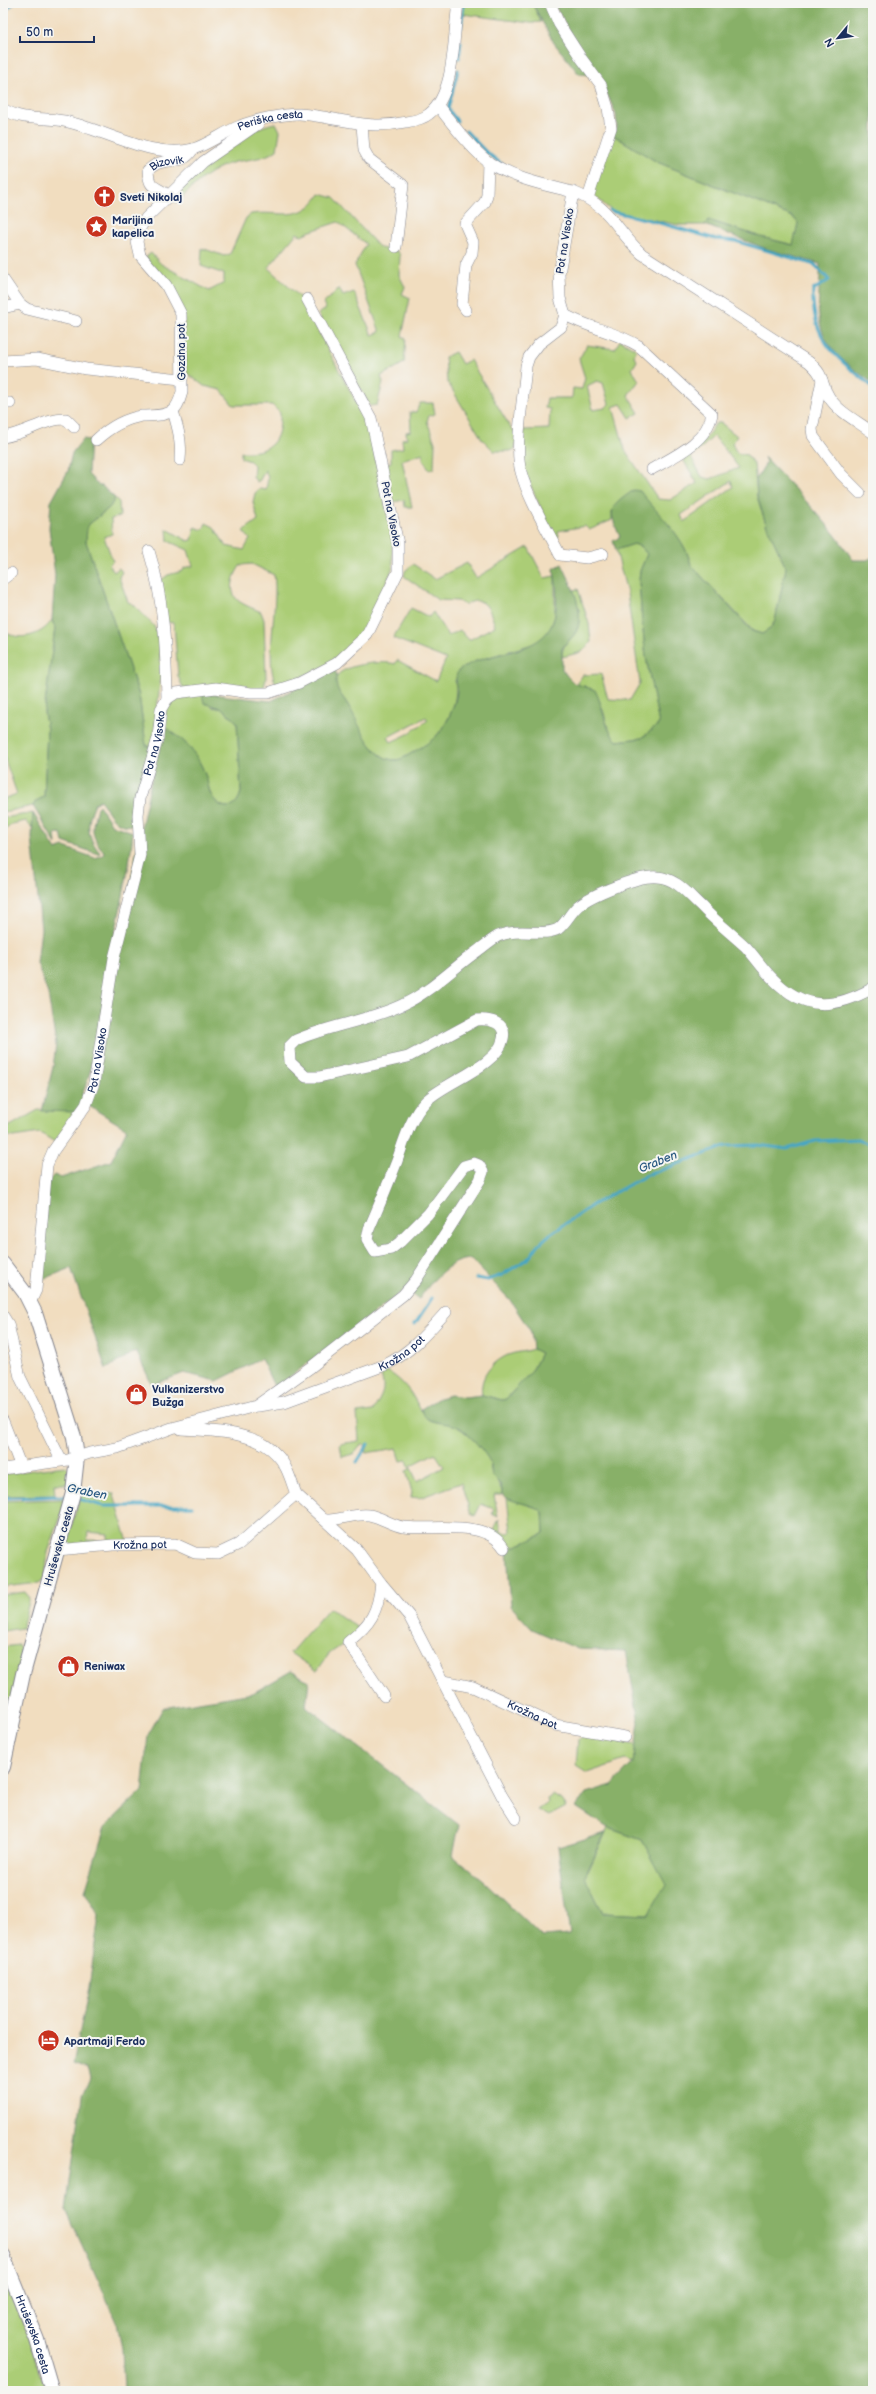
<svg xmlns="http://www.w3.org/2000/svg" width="876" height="2394" viewBox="0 0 876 2394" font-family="'Balsamiq Sans',sans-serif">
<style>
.green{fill:#abcd76;stroke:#637e6a;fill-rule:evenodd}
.forest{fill:#88b067;stroke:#527062}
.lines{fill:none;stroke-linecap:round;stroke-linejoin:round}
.stream{stroke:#45a6c5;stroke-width:3}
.minor-casing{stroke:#86868e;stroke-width:12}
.tertiary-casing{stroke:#86868e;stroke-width:16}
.minor{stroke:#fff;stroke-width:11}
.tertiary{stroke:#fff;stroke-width:14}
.labels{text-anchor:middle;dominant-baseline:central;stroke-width:4;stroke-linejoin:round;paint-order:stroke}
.street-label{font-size:11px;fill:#1b2f5e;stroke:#f6f6f2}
.poi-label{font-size:11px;font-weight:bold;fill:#1b2f5e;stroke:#f6f6f2;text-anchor:start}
.water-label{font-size:12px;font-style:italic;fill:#2a5982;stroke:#f6f6f2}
</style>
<rect width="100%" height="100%" fill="#f6f6f2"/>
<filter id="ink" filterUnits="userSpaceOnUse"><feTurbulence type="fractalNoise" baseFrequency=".025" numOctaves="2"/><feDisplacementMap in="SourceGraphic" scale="8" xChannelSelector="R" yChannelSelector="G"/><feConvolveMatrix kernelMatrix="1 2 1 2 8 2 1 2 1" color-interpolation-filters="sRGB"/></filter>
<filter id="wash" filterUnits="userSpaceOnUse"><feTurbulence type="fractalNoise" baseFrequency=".012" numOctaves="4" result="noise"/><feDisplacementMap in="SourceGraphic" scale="16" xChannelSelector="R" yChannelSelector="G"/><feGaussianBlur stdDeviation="0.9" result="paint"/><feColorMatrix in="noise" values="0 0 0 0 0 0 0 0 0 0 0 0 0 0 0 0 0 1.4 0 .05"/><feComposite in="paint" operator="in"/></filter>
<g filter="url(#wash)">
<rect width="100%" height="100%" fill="#f1ddbf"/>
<path class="green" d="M465 3H532L541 22 530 23 463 14Z
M276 123 280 131 277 150C264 159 250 159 235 162 211 168 193 185 177 203L171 199C195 176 243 127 276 123Z
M613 135 657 162 793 217 798 223 794 245 761 237 708 220 705 225H679L612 211 592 194Z
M320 194 334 198 380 248 397 251 400 255 399 275 405 287 402 294 410 298 402 336 406 338 404 363 381 376 383 383 377 405 370 406 318 314 326 309 323 304 339 288 343 296 354 292 372 335 380 332 355 265 366 244 338 222 308 232 302 236 297 233 268 268 300 297 363 415 370 433 392 536 393 567 368 629 334 662 284 685 276 683C264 665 279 601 274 575L252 564 241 565C233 575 227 593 240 602 246 606 255 609 261 612L264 620 266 679 264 687 258 690 183 688 178 676 174 623 164 622 161 580 168 575 183 571 184 568 193 566 188 550 168 541 167 529 188 541 192 540 195 527 203 530 206 523 214 527 226 546 244 550 250 539 243 531 258 520 253 502 255 493 260 489 266 490 268 478 265 470 260 480 257 482 253 477 254 465 250 461 241 458V452C270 453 281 443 280 413L272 405H233L221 390 204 386 188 374 185 365 184 317 146 257 151 253 161 264 209 291 224 283V274L201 266 202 248 224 256 230 254 246 218 251 214C279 210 301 224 320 194Z
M620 340 636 349 634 356 637 361 632 369 639 381 628 395 639 413 630 418 621 404 613 407 625 450 658 499 670 500 697 483 684 461 690 449 706 438 716 423H721L737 436 732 444 737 453 747 455 754 464 757 496 766 524 786 568 775 621 770 629 762 634 753 631 691 565C685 539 665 523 649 503L612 511V520L589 530 585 526 558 531 559 536 554 538 522 466 524 430 549 429 550 409 545 408 547 398H572L573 388 582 389 585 378 579 359 587 345 615 349ZM597 381 603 383 609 404 605 408 593 410 587 386ZM714 436 739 468 710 479 702 477 690 455 698 451ZM731 481 733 487 684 522 681 515Z
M455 352 462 364 470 360 512 430 518 431 515 449 510 451H494L482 439 447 381 445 357Z
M420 403H433L435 414 429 416 427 421 435 443 434 468 429 470 423 459V453L402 460 412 507H405L404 500 393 502 385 465 391 462V450L403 448 402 439 407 438 406 432 411 431 410 412H416Z
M115 498 119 502 120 516 111 519 112 534 104 537 113 561 109 565 114 572 119 568 122 572 119 577 128 602 133 604 154 626 159 640 161 672 153 748 146 745 139 695 86 542 87 526 110 507Z
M634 544 641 547 647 554 640 571 639 581 642 622 646 657 659 724 642 738 617 741C601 726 609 704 588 688 585 685 580 686 576 684L583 675 601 674 608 699 630 700 640 683 627 593 616 550Z
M528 547 544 578 555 576V616L548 635 536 643 473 662 455 680C459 700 449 721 437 735 431 743 423 747 415 751 409 755 402 760 395 760 374 761 356 723 349 707 345 698 335 692 335 681 336 664 384 660 395 664L397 660 436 681 446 659 393 638 411 608 429 617 433 612 448 636 460 630 469 640 495 626C490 610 485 593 465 605L458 601 438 600 404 576 405 571 413 564 435 579 467 563 476 578ZM426 717 428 720 408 734 391 742 388 737Z
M578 589 589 624 591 642 582 652 562 657C562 646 566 644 573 636 584 624 578 604 573 590Z
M52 620 55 628 44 712 47 730 44 797 36 801 33 806 3 812V799L17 794 3 754V631C19 642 42 636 52 620Z
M202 693 212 707 223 709 237 722 241 792C237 809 223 812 213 798 209 793 208 783 206 777 198 754 185 739 164 727L166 710 176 697Z
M33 813 32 828 26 821 12 824 3 832V818Z
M38 1110 78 1112 55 1142 40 1133 13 1137 3 1135V1130Z
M533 1349 541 1353 532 1371 506 1399 502 1400 482 1395C479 1377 492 1362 508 1355 515 1352 525 1352 533 1349Z
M385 1370C398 1377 408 1387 415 1400 418 1404 420 1410 423 1413 430 1421 441 1421 451 1424 464 1428 483 1448 490 1461 491 1465 490 1469 492 1473 497 1481 501 1486 503 1495H494L498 1517 492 1514 494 1509 481 1504 475 1516 470 1512 461 1483 419 1498 411 1497 412 1492 406 1471 410 1469 407 1460 401 1461 397 1448 366 1453 368 1446 362 1444 354 1454 342 1457 340 1444 359 1441 357 1413 373 1411C383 1393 386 1391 380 1371ZM435 1453 444 1467 417 1481 410 1466Z
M65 1466 69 1470 70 1484H54L55 1495 3 1496V1474Z
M81 1493 114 1494 129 1546 66 1545ZM88 1532 108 1534V1541L87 1540Z
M507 1498 540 1509C546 1515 544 1525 544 1533 532 1541 520 1543 507 1551L491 1536 499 1519 501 1532 509 1533 511 1531Z
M65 1499 66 1502 48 1552 45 1578 39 1583 4 1587 3 1501Z
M25 1592 30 1598 22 1628 3 1631V1595Z
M329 1608 362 1631 329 1654 317 1671 290 1653Z
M18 1645 21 1649V1656L3 1740V1647Z
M586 1735 636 1745 633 1763 625 1760 587 1773 576 1766 578 1739Z
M553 1795 561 1800 566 1807 549 1816 538 1810 548 1803 547 1799Z
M608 1828 642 1840 667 1884 648 1915 603 1913 585 1878Z
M3 2271 31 2342 46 2391H3Z"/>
<path class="forest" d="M532 3H546L590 75 579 74 554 43Z
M553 3H873V383C851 367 825 351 820 322 816 304 821 282 820 264L767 249 705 225 708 220 761 237 793 245 798 223 793 217 657 162 613 135 617 128 616 114 607 94Z
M83 439 90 440 88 474 99 486H102L115 498 110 507 87 526 86 542 139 695 146 745 153 748 134 825C113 828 111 813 100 800L95 803C86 825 86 835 100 853L98 854 63 842 61 833 55 834 56 844 33 806 36 801 44 797 47 730 44 712 55 628 52 620 55 575 49 528 51 502 68 471 72 453Z
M764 457C795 490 829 522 853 560H867L873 557V2391H124L122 2349 117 2322 66 2210 82 2096 90 2078 87 2069 73 2064 89 1988 99 1915 85 1891 105 1827 142 1791 148 1735 163 1708 253 1693 291 1671 309 1681 306 1706 459 1825 453 1856 484 1881 542 1937 570 1935 558 1847 605 1833 585 1877 603 1913 648 1915 666 1884 642 1840 608 1828 576 1807 586 1793 612 1785 633 1763 639 1722 626 1651 578 1649 532 1629 511 1606 507 1551C519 1543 532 1541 544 1533L543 1512C534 1503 509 1503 504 1495 502 1493 502 1489 501 1486 499 1482 496 1480 493 1477 490 1472 492 1467 490 1462 486 1453 468 1433 460 1428 447 1420 426 1427 421 1409L439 1398 451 1395 465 1397 482 1395 502 1400 506 1399 532 1371 541 1353 533 1349 531 1332 510 1300 471 1259C448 1260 432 1281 419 1299L412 1294 421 1282 410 1286 275 1388 261 1359 217 1381 184 1373 152 1385 136 1351 106 1369 71 1268 41 1280 48 1181 54 1175 61 1178 111 1161 127 1129 89 1106C116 980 132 851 164 727 185 739 198 754 206 777 208 783 209 793 213 798 223 812 237 809 241 792L237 722 223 709 204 703 202 693 271 701 334 669 337 675C333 688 342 695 348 705 358 720 371 761 396 760 404 759 413 752 420 748 430 742 441 734 446 723 451 714 457 699 457 689 456 681 455 678 458 671 489 646 552 660 556 608 557 595 557 582 553 569L562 564C571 583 588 616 574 635 570 640 565 643 562 649V669L567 676 574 683 595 690C604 707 604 729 617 741L642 738 659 724 646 657 642 622 639 581 640 571 647 554 641 547 634 544 616 550 613 541 620 537C608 509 608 508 634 490L640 491C658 515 684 535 691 565L752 631 762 634 770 629 775 621 786 568 766 524 757 496 756 479 766 463Z
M99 805 112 825 133 832C129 877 117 920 109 964 101 1007 99 1054 82 1095L87 1098 78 1112 42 1111 53 1067 56 1044 48 994 37 963 41 929 32 838 33 813 56 850 64 847 95 858 103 855 104 852C89 834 92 828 97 807Z"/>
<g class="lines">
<path class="stream" d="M3 12 14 3
M461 28 464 3
M459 58 461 42
M457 121 448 109 458 70
M466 131 486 152 503 165
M610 211 649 220 716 239 735 241 815 265 829 280 813 290C811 341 837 358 873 387
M476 1278 488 1280 502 1275 529 1258 539 1244 549 1235 594 1204 645 1176 726 1146 758 1145 787 1149 815 1141 859 1139 873 1147
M415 1324 432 1298
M357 1462 368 1444
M3 1498 67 1496
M75 1498 103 1506H192"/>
</g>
</g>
<g filter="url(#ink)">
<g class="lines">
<defs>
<g id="minor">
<path d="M550 3 559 24 581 58 601 85 608 108 611 128 588 198"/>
<path d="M438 106C451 122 473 152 490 163 514 179 546 185 573 192L559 274 560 298 565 315 561 327 539 344 529 357 526 366C524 393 514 447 521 472 529 501 547 529 560 555L587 558 603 554"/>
<path id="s1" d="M3 109C22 121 43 117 64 121 104 129 152 160 193 149 209 144 224 132 240 126 254 120 283 114 299 114 306 114 315 116 323 117 353 122 375 129 406 122 413 121 423 119 429 114 456 93 453 35 458 3"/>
<path d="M362 125 364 150 369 159 403 185 396 247"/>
<path d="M573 192C612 207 614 228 642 254L809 362C827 378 819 381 829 397 838 412 859 422 873 433"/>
<path id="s2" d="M168 195C155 185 149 190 148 170 151 168 155 164 159 163 174 158 183 165 193 149"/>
<path d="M3 279 20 304 27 309 76 321"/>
<path d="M3 308 20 304"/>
<path d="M466 310 462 304 466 265 472 253 473 242 465 224 485 202 487 195 488 162"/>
<path d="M565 315C589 328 616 332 639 346L712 414C707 442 675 456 652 469"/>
<path d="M3 361 37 359 86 369 181 379"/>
<path d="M822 380 812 429 813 436 841 474 860 493"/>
<path d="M3 403H10"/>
<path d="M173 411C178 428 182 442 180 460"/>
<path d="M3 437C25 434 46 418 66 419L74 427"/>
<path d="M96 440C109 428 124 419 142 416 152 415 163 417 172 411 178 407 180 399 182 392L181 314 166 285 140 255 137 242 139 230 146 218 203 162 258 124"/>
<path d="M149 551C164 599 166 649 167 699"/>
<path d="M3 579 11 573"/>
<path id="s3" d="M30 1303 36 1290 47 1165 53 1151 86 1105 94 1083 114 958 140 855 138 815 140 798 158 738 161 709 167 699 176 693 216 688 251 693H268L299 683 337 663 367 635 398 572V544L371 418 307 299"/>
<path d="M3 1316 8 1324 20 1377 61 1460"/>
<path id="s4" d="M258 1406 284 1402 385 1365C410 1353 427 1333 446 1312"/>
<path d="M3 1421 21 1467"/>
<path d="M3 1469 68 1460 90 1453 117 1448 172 1428 256 1406 311 1367 403 1295 416 1280 480 1180 483 1172 479 1165 474 1163 464 1166 428 1214 400 1242 391 1249 375 1252 367 1239 369 1229C379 1206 388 1184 397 1161 404 1141 411 1116 426 1101 445 1082 498 1066 503 1039 507 1022 489 1019 477 1020L408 1057 319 1077H306L290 1062 289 1047 296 1040C330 1025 368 1021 402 1005 429 993 452 969 476 952 483 947 491 940 498 936 519 927 544 937 558 929 566 923 570 913 578 906 591 895 639 875 657 877 676 878 688 894 701 906 715 921 731 933 746 947 755 957 763 969 772 978 805 1012 835 1009 873 988"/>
<path d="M296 1494 357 1550 381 1583 409 1616 502 1796 516 1818"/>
<path d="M326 1520C340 1520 356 1513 369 1515 381 1517 391 1525 403 1527 433 1531 486 1518 504 1548"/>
<path id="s5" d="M57 1550 113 1545 175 1544 195 1553 218 1554 239 1544 296 1494C291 1481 287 1465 277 1455 257 1431 210 1431 181 1429"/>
<path d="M381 1583C378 1612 371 1624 348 1642L384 1696"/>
<path id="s6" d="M444 1681 473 1687 555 1725 625 1737"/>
</g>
<g id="tertiary">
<path d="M3 1264 25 1293 35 1313 74 1437 77 1457 73 1493 23 1674 3 1767"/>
<path id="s7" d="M3 2256 37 2340 52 2391"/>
</g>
</defs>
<use href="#minor" class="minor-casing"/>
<use href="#tertiary" class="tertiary-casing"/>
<use href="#minor" class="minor"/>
<use href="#tertiary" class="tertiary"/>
</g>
</g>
<defs>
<symbol id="church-disc" viewBox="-11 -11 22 22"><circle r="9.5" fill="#c8321e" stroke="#f6f6f2"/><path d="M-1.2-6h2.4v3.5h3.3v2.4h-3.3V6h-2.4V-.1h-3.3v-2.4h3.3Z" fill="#fff"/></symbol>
<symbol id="sight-disc" viewBox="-11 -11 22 22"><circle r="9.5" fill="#c8321e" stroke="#f6f6f2"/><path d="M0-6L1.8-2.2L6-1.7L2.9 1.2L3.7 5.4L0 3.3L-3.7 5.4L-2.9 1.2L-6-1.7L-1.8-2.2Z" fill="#fff"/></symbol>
<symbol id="shop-disc" viewBox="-11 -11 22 22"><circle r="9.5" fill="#c8321e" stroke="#f6f6f2"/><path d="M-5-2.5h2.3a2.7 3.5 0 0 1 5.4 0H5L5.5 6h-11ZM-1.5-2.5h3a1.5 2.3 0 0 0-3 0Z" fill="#fff"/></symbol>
<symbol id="hotel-disc" viewBox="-11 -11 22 22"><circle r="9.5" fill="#c8321e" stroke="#f6f6f2"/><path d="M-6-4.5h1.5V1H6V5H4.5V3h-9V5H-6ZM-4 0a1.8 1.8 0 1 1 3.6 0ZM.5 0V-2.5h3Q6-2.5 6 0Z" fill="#fff"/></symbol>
</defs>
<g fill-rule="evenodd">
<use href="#church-disc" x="92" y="184" width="25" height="25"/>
<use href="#sight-disc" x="84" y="214" width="25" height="25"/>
<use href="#shop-disc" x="124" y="1382" width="25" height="25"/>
<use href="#shop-disc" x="56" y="1654" width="25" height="25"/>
<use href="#hotel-disc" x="36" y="2028" width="25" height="25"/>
</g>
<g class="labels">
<g class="street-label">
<text stroke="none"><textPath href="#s1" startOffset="280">Periška cesta</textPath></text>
<text stroke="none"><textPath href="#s2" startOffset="55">Bizovik</textPath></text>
<text transform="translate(565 241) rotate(-81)">Pot na Visoko</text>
<text transform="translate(181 352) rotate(-90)">Gozdna pot</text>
<text transform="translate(391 514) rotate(79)">Pot na Visoko</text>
<text stroke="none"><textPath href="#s3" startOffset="582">Pot na Visoko</textPath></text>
<text stroke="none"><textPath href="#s3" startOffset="258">Pot na Visoko</textPath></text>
<text stroke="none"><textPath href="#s4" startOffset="154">Krožna pot</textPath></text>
<text stroke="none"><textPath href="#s5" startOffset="83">Krožna pot</textPath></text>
<text transform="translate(59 1546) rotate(-74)">Hruševska cesta</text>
<text stroke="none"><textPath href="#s6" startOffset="95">Krožna pot</textPath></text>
<text stroke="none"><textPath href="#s7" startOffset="84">Hruševska cesta</textPath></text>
</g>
<g class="poi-label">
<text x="120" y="197">Sveti Nikolaj</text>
<text x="112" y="220">Marijina<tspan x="112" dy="13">kapelica</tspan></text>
<text x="152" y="1389">Vulkanizerstvo<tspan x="152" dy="13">Bužga</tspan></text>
<text x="84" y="1666">Reniwax</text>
<text x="64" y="2041">Apartmaji Ferdo</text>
</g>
<g class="water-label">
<text transform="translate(658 1162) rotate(-22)">Graben</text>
<text transform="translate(87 1492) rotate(11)">Graben</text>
</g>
</g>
<rect width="876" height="2394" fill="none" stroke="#f6f6f2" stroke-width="16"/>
<g transform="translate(838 38) rotate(241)" stroke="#f6f6f2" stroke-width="3" paint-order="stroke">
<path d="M0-3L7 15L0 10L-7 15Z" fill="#1b2f5e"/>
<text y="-6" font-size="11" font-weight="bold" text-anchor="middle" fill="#1b2f5e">N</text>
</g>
<path d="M20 36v6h74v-6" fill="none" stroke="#1b2f5e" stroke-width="2"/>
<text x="26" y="36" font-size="12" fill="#1b2f5e" stroke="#f6f6f2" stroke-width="3" paint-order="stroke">50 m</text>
</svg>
